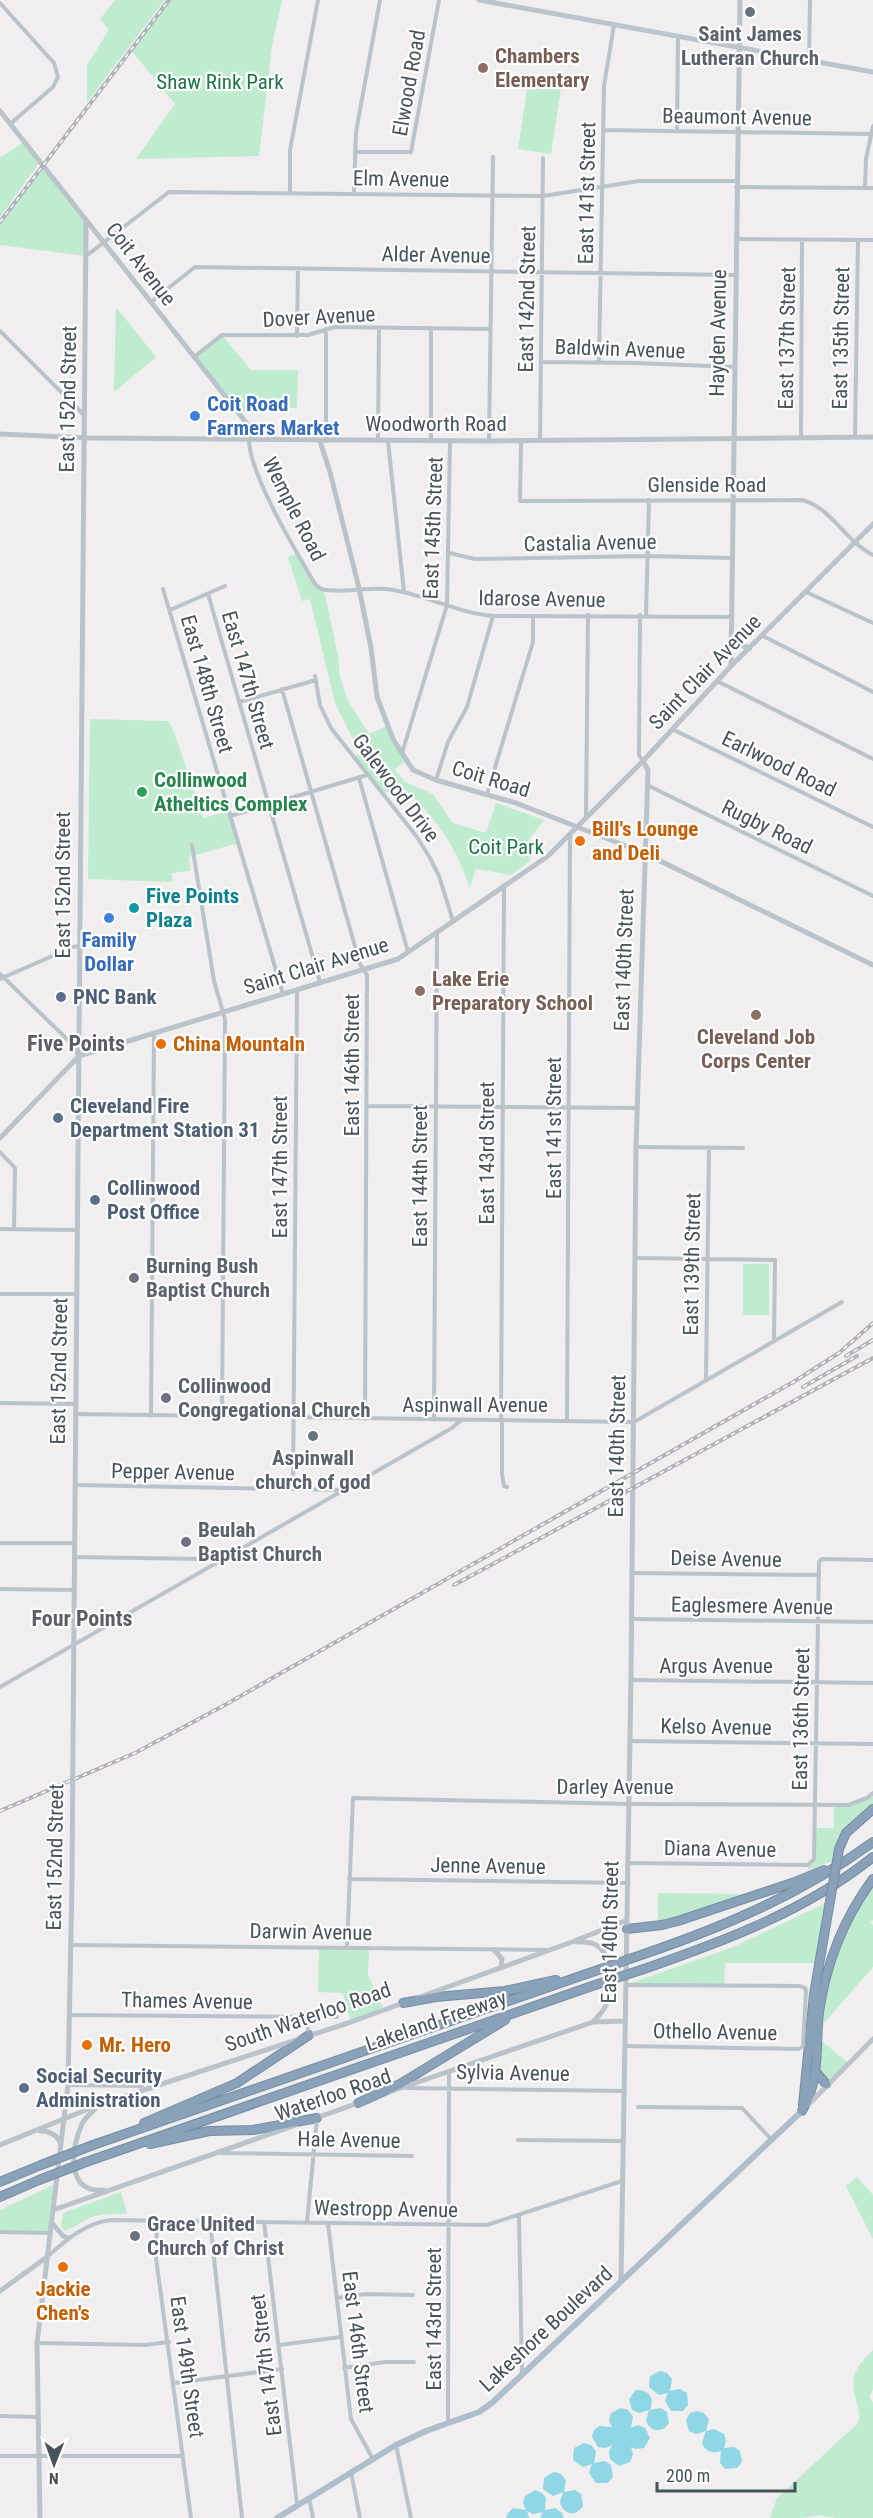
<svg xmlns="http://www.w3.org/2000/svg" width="873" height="2518" viewBox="0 0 873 2518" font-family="'Roboto Condensed',sans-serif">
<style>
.green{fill:#bfebce}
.water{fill:#8fd7e4}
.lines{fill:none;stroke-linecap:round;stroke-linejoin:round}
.motorway-casing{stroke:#748da5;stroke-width:10}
.minor{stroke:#bac3c9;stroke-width:4}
.tertiary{stroke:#bac3c9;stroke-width:5}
.secondary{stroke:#bbc5ce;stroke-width:5}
.primary{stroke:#afbecb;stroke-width:6}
.motorway{stroke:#89a2b9;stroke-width:8}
.rail-casing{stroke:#b0b3b8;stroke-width:4}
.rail{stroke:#fff;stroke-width:1.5;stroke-dasharray:4.5;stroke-linecap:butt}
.motorway-bridge-casing{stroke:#748da5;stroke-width:10;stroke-linecap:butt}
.tertiary-bridge{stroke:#bac3c9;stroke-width:5}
.motorway-bridge{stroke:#89a2b9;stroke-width:8}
.worship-dot{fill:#6b7280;stroke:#fff;stroke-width:2}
.education-dot{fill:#8d6e63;stroke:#fff;stroke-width:2}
.shop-dot{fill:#3f7fe0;stroke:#fff;stroke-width:2}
.leisure-dot{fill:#2e9e5b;stroke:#fff;stroke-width:2}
.food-dot{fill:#e8710a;stroke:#fff;stroke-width:2}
.culture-dot{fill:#0f9aa8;stroke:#fff;stroke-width:2}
.service-dot{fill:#5c6f8a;stroke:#fff;stroke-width:2}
.labels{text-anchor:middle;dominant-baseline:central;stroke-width:4.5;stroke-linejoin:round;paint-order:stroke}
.worship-label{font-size:21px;font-weight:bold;fill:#5b616d;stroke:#fff;text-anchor:start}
.education-label{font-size:21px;font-weight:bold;fill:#785e54;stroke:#fff;text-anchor:start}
.park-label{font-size:21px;fill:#1e7546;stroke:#fff}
.street-label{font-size:21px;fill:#475259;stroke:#fff}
.shop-label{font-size:21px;font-weight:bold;fill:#366cbe;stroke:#fff;text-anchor:start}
.leisure-label{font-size:21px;font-weight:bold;fill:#27864d;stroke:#fff;text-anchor:start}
.food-label{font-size:21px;font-weight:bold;fill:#c56008;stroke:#fff;text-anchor:start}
.culture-label{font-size:21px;font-weight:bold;fill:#0d838f;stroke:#fff;text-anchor:start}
.service-label{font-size:21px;font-weight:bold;fill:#4e5e75;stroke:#fff;text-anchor:start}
.neighbourhood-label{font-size:22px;font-weight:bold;fill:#5b5e62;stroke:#fff}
</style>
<rect width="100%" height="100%" fill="#f0eeee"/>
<path class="green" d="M115 0H165L87 102V65L109 30 100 19Z
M169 0H282L272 46 259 156 136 159 175 104 131 50Z
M529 77 562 82 551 154 518 149Z
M24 142 40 162 0 217V158Z
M43 165 86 222V256L0 245V222Z
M116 307 156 357 114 392Z
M222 335 251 370H298L297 408H266L237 412 194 357Z
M297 553 315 584 324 590 338 656 340 677 347 699 369 734 387 726 406 761 394 769 405 782 433 794 453 823 486 833 496 803 544 820 529 839 532 842 528 854 531 860 511 875 476 869 470 888C456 847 436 816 402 787L382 794 353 757 360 753 335 703 310 599 302 601 288 557Z
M90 719 168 721 174 732 203 818 229 811 238 843 189 857 190 871 171 873 173 882 88 879Z
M743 1264H769V1315H743Z
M873 1793V1809L854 1824 838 1859 808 1870V1865L814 1859V1828H834V1804L848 1805Z
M873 1879V1920L870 1923 873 1925V1967L818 2030 834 1953Z
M658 1893 747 1894 748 1898 658 1925Z
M830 1901 819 1963H725L724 1986 625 1985 731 1948Z
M319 1947 369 1948 368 1975 384 2010 351 2022 343 1993 318 1992Z
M817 2037 848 2063 826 2084 818 2075Z
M857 2177 873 2195V2239L846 2186Z
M57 2183 50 2233 0 2232V2210Z
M121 2192 127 2214C114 2214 101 2213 89 2218 80 2221 74 2230 64 2230L61 2226 63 2214 68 2211Z
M873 2350V2389L869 2397 873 2403V2518H836L820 2515 801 2518H770L777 2498 858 2423C860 2417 859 2411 857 2404 849 2377 854 2369 873 2350Z"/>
<path class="water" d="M660 2371 667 2373 672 2379 670 2391 680 2389 687 2393 688 2405 683 2411H671L665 2401 668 2393 659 2395 649 2387 650 2376Z
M636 2390C649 2389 655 2398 650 2410L661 2408 667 2412 669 2423C662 2434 649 2432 646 2420L649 2410 639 2413 632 2410 629 2399Z
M621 2408 628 2410 633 2416 631 2428 638 2425 645 2428 650 2438 644 2448 636 2449 631 2447 633 2454 630 2462 619 2466 610 2459 609 2451 612 2445 606 2448 598 2447 592 2437 594 2430 599 2426 612 2427 609 2421 611 2413Z
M697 2411 704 2413 709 2419 706 2431 714 2429 724 2434 726 2441 724 2448 734 2447 740 2451 742 2462 737 2468 725 2469 720 2463 721 2451C712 2454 704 2451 702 2442L706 2431 696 2434 689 2431 686 2420 690 2413Z
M584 2443 591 2445 596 2451 594 2463 605 2461 611 2465 613 2477 608 2483H596L589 2473 592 2464 583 2467 573 2460 574 2448Z
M554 2472 561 2474 566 2480 564 2492 575 2490 581 2494 583 2506C576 2517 563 2515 560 2502L563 2492 553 2496 543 2489 544 2478Z
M535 2490 542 2493 546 2498 545 2510 555 2508 562 2513 564 2518H540L543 2512 533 2514 527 2511 529 2518H506L508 2513 513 2508 526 2510 523 2503 525 2496Z"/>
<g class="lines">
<defs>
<path id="motorway" d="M839 1849 846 1833 873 1809
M627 1929 662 1925 678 1921 795 1882 824 1870
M644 1954C726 1926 803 1893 873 1842
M644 1969C724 1941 806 1911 873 1857
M403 2003 436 1997 505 1991 556 1980
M816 2072 826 2084
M358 2103 400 2084 505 2020
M803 2105 814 1994 830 1901
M802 2111C821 2080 815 2046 819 2012 826 1964 844 1918 873 1879
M144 2123 237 2083 309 2035
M150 2144 209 2131 253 2130 317 2118
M93 2145 595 1971
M86 2162 595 1985
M0 2182 41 2165
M0 2197 39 2180"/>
</defs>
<use href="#motorway" class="motorway-casing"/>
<path class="minor" d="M0 3 54 63 58 77 53 87 10 124
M809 61 810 0
M603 130 871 134
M677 131 678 38
M355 152H411L439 0
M736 187 873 188
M865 188 866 159 873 126
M290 193V150L318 0
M354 193 356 132 380 0
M736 239 873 240
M86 256 169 192 543 196 639 181H736
M151 302 195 267 735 275
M326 329V441
M0 331 84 415
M297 336 298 268
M194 357 222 335H308L335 327 490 329
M541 362 636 363 734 367
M599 362 604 86 614 25
M801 437 802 240
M855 437 858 240
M249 439C248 472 297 553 315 584L321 589C341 594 365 587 386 589 423 593 456 613 493 616L731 617
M378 440 379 328
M431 440V328
M388 441 404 592
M489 441 493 157
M521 441 520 501 802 500C831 507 846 542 873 555
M540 441 543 158
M449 553 475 559 647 556 732 558
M163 589 283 994
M806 592 873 623
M208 594 320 982
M170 610 225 586
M640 615 639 755 643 761
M646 615 649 500
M763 636 873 692
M315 676 320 705 331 728 417 837 430 858 439 876 453 921
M717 681 873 759
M282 689 360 964 367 975 365 1419
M239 702 316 680
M672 729 873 827
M402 753 447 605 450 441
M359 778 408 952
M436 780 448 742 467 707 493 616
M647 785 873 896
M487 794 533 642V617
M230 816 367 775
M586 816 588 615
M192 845 214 981 225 1019 222 1416
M0 974 69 1041 78 1055
M0 979 73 947 79 946
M367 1106 636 1108
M636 1147 743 1148
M0 1152 15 1168 14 1229
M0 1229 77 1230
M635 1258 775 1260 774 1340
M0 1294H77
M706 1379 709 1148
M0 1403 76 1404
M75 1414 634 1422 842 1302
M151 1416 154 1034
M434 1420 437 932
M501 1420 504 887
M502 1420V1474L504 1486 507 1487
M567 1421 570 835
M75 1485 343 1490
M293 1488 297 990
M0 1543H74
M74 1557 204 1559 219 1561
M632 1573 819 1575
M0 1589 74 1590
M632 1619 873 1622
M631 1680 873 1683
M0 1687 452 1428 460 1421
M630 1741 873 1744
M628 1863 808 1865 814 1859 819 1562 822 1559 873 1560
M349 1879 627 1883
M70 1945 547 1950
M347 1948 353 1798 629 1804 848 1805 867 1798 873 1793
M70 2015 337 2017
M305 2018 309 2034
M625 2046 799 2049 803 2046 806 1991 805 1988 800 1986 626 1985
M68 2085 142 2086
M406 2088 624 2091
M638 2107 742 2108 772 2140
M518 2140 623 2141
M221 2153 412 2156
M519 2216 522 2373
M157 2220 156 2258 191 2518
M210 2221 242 2518
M264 2222 297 2504
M307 2222 317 2119
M328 2223 351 2419 373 2459
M0 2232 50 2233
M47 2257C66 2240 85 2223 111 2220L487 2225 622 2181
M337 2298 365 2294 413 2295
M37 2343 145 2345 169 2342
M279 2345 341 2337
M344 2368 385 2362H414
M174 2383 282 2369
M0 2416 38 2417
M448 2423 449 2072
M396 2445 411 2518
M0 2456H183
M351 2472 360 2518
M309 2498 313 2518"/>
<path class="tertiary" d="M0 111 248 425 249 439
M0 434 90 438 489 441 873 437
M320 441 330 472 359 588 371 648 377 697 393 739 413 770 436 780 516 803 644 853 873 965
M731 638 736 644 750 648
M731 666 740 0
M0 1138 79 1056 398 959 548 856 643 761 731 666 873 524
M73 1741 86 222
M577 1942C584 1942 590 1941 596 1945 613 1954 613 1992 605 2007 602 2013 597 2017 593 2022
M494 1950 502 1959 501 1968
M417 1998 572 1942 627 1920
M389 2092 593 2022 625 2021
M67 2095C74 2105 80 2108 91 2107
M809 2104 873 2039
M95 2109C91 2113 85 2118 82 2124 71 2147 65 2194 104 2190
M316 2118 361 2102
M40 2131C49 2130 58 2136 61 2144
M0 2145 98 2105 351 2022 406 2002
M53 2210 296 2125
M52 2223 63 2236 68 2238
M621 2280 631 1676 636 1147 648 770 643 761
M0 2291 47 2257
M40 2518 37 2343 68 2085 72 1881"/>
<path class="secondary" d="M479 0 873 72"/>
<path class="primary" d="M277 2518 396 2445 426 2431 479 2412 493 2402 802 2111"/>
<use href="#motorway" class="motorway"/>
<defs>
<path id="rail" d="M0 222 169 0
M846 1356 873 1340
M803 1387 857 1356
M454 1585 873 1358
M0 1811 135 1753 223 1706 795 1381 839 1353 873 1323"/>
</defs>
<use href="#rail" class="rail-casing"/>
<use href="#rail" class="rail"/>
<defs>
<path id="motorway-bridge" d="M830 1901 839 1849
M595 1971 644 1954
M595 1985 644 1969
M41 2165 93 2145
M39 2180 86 2162"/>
</defs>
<use href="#motorway-bridge" class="motorway-bridge-casing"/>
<path class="tertiary-bridge" d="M72 1881 73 1741"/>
<use href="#motorway-bridge" class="motorway-bridge"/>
</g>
<g class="worship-dot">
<circle cx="750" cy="12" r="6"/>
<circle cx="134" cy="1278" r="6"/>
<circle cx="166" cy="1398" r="6"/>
<circle cx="313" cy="1436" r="6"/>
<circle cx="186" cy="1542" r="6"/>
<circle cx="135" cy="2236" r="6"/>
</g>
<g class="education-dot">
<circle cx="483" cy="68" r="6"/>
<circle cx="420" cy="991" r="6"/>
<circle cx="756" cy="1015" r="6"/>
</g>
<g class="shop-dot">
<circle cx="195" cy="416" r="6"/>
<circle cx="109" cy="918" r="6"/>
</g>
<circle class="leisure-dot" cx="142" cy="792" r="6"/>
<g class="food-dot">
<circle cx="580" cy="841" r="6"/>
<circle cx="161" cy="1044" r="6"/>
<circle cx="87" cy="2045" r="6"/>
<circle cx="63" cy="2267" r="6"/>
</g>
<circle class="culture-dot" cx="134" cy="908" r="6"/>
<g class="service-dot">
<circle cx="61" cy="997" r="6"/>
<circle cx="58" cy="1118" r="6"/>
<circle cx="95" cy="1200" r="6"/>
<circle cx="24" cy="2088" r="6"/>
</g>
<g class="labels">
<g class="worship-label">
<text x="750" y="34" text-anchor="middle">Saint James<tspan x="750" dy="24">Lutheran Church</tspan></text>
<text x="146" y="1266">Burning Bush<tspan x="146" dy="24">Baptist Church</tspan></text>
<text x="178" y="1386">Collinwood<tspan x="178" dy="24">Congregational Church</tspan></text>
<text x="313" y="1458" text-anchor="middle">Aspinwall<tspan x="313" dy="24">church of god</tspan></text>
<text x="198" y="1530">Beulah<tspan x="198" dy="24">Baptist Church</tspan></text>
<text x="147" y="2224">Grace United<tspan x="147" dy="24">Church of Christ</tspan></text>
</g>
<g class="education-label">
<text x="495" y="56">Chambers<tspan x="495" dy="24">Elementary</tspan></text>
<text x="432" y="979">Lake Erie<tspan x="432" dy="24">Preparatory School</tspan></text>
<text x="756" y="1037" text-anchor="middle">Cleveland Job<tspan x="756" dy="24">Corps Center</tspan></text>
</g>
<g class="park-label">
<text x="220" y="82">Shaw Rink Park</text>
<text x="506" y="847">Coit Park</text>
</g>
<g class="street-label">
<text transform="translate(409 83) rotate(-80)">Elwood Road</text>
<text transform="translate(737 117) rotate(1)">Beaumont Avenue</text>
<text transform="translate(401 179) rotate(1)">Elm Avenue</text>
<text transform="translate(587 193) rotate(-89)">East 141st Street</text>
<text transform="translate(436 255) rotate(1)">Alder Avenue</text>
<text transform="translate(141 264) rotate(52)">Coit Avenue</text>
<text transform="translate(527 299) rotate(-89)">East 142nd Street</text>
<text transform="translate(319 317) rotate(-3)">Dover Avenue</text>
<text transform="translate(718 333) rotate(-89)">Hayden Avenue</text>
<text transform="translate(787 338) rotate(-89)">East 137th Street</text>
<text transform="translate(841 338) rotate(-89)">East 135th Street</text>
<text transform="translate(620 349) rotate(2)">Baldwin Avenue</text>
<text transform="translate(68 399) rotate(-89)">East 152nd Street</text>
<text x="436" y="424">Woodworth Road</text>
<text x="707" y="485">Glenside Road</text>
<text transform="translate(294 509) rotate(63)">Wemple Road</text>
<text transform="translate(433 528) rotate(-88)">East 145th Street</text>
<text transform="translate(590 543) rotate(-1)">Castalia Avenue</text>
<text transform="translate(542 599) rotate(1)">Idarose Avenue</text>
<text transform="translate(705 672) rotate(-46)">Saint Clair Avenue</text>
<text transform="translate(248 680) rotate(74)">East 147th Street</text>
<text transform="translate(207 684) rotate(74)">East 148th Street</text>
<text transform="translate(779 764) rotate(26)">Earlwood Road</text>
<text transform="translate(491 779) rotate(17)">Coit Road</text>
<text transform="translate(396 788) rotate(53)">Galewood Drive</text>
<text transform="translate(767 827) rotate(26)">Rugby Road</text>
<text transform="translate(63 885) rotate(-90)">East 152nd Street</text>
<text transform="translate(624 960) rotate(-88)">East 140th Street</text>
<text transform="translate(316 966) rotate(-17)">Saint Clair Avenue</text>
<text transform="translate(352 1065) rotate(-90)">East 146th Street</text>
<text transform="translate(554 1128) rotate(-90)">East 141st Street</text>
<text transform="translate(487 1153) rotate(-90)">East 143rd Street</text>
<text transform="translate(280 1167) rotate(-90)">East 147th Street</text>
<text transform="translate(420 1176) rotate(-90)">East 144th Street</text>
<text transform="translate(692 1264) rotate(-89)">East 139th Street</text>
<text transform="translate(59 1371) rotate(-89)">East 152nd Street</text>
<text x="475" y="1405">Aspinwall Avenue</text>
<text transform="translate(617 1446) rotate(-89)">East 140th Street</text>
<text transform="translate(173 1472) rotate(1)">Pepper Avenue</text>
<text transform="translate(726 1559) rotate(1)">Deise Avenue</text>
<text transform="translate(752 1606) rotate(1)">Eaglesmere Avenue</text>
<text x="716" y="1666">Argus Avenue</text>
<text transform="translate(801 1719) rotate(-89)">East 136th Street</text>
<text transform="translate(716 1727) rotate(1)">Kelso Avenue</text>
<text x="615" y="1787">Darley Avenue</text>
<text transform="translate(720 1849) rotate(1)">Diana Avenue</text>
<text transform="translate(55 1857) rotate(-89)">East 152nd Street</text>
<text transform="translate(488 1866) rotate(1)">Jenne Avenue</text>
<text transform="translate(311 1932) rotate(1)">Darwin Avenue</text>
<text transform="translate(610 1932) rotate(-89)">East 140th Street</text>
<text transform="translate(187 2001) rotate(1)">Thames Avenue</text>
<text transform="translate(308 2017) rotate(-19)">South Waterloo Road</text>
<text transform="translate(436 2021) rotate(-19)">Lakeland Freeway</text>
<text transform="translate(715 2032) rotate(1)">Othello Avenue</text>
<text transform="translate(513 2073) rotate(1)">Sylvia Avenue</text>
<text transform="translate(333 2095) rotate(-19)">Waterloo Road</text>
<text transform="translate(349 2140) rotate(1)">Hale Avenue</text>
<text transform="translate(386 2209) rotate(1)">Westropp Avenue</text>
<text transform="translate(434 2319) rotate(-90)">East 143rd Street</text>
<text transform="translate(546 2329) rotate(-43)">Lakeshore Boulevard</text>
<text transform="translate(358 2342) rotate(83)">East 146th Street</text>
<text transform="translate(266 2365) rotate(-97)">East 147th Street</text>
<text transform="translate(187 2367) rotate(82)">East 149th Street</text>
</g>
<g class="shop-label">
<text x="207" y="404">Coit Road<tspan x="207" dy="24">Farmers Market</tspan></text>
<text x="109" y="940" text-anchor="middle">Family<tspan x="109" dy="24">Dollar</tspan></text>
</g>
<g class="leisure-label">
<text x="154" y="780">Collinwood<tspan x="154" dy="24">Atheltics Complex</tspan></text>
</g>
<g class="food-label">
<text x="592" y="829">Bill's Lounge<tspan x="592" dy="24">and Deli</tspan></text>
<text x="173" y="1044">China MountaIn</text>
<text x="99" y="2045">Mr. Hero</text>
<text x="63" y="2289" text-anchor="middle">Jackie<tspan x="63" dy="24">Chen's</tspan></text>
</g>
<g class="culture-label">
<text x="146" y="896">Five Points<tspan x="146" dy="24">Plaza</tspan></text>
</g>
<g class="service-label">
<text x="73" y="997">PNC Bank</text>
<text x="70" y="1106">Cleveland Fire<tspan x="70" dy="24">Department Station 31</tspan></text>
<text x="107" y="1188">Collinwood<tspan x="107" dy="24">Post Office</tspan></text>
<text x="36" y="2076">Social Security<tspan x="36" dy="24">Administration</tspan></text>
</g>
<g class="neighbourhood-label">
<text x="76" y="1043">Five Points</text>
<text x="82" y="1618">Four Points</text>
</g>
</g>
<g transform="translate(54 2464) rotate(181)" stroke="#ffffff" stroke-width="4.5" paint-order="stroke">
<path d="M0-4.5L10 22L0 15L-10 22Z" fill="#475259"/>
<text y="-9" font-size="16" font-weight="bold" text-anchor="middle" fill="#475259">N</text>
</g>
<path d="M657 2482v9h138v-9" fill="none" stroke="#475259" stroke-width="3"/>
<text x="666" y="2482" font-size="18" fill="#475259" stroke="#ffffff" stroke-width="4.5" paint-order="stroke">200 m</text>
</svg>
